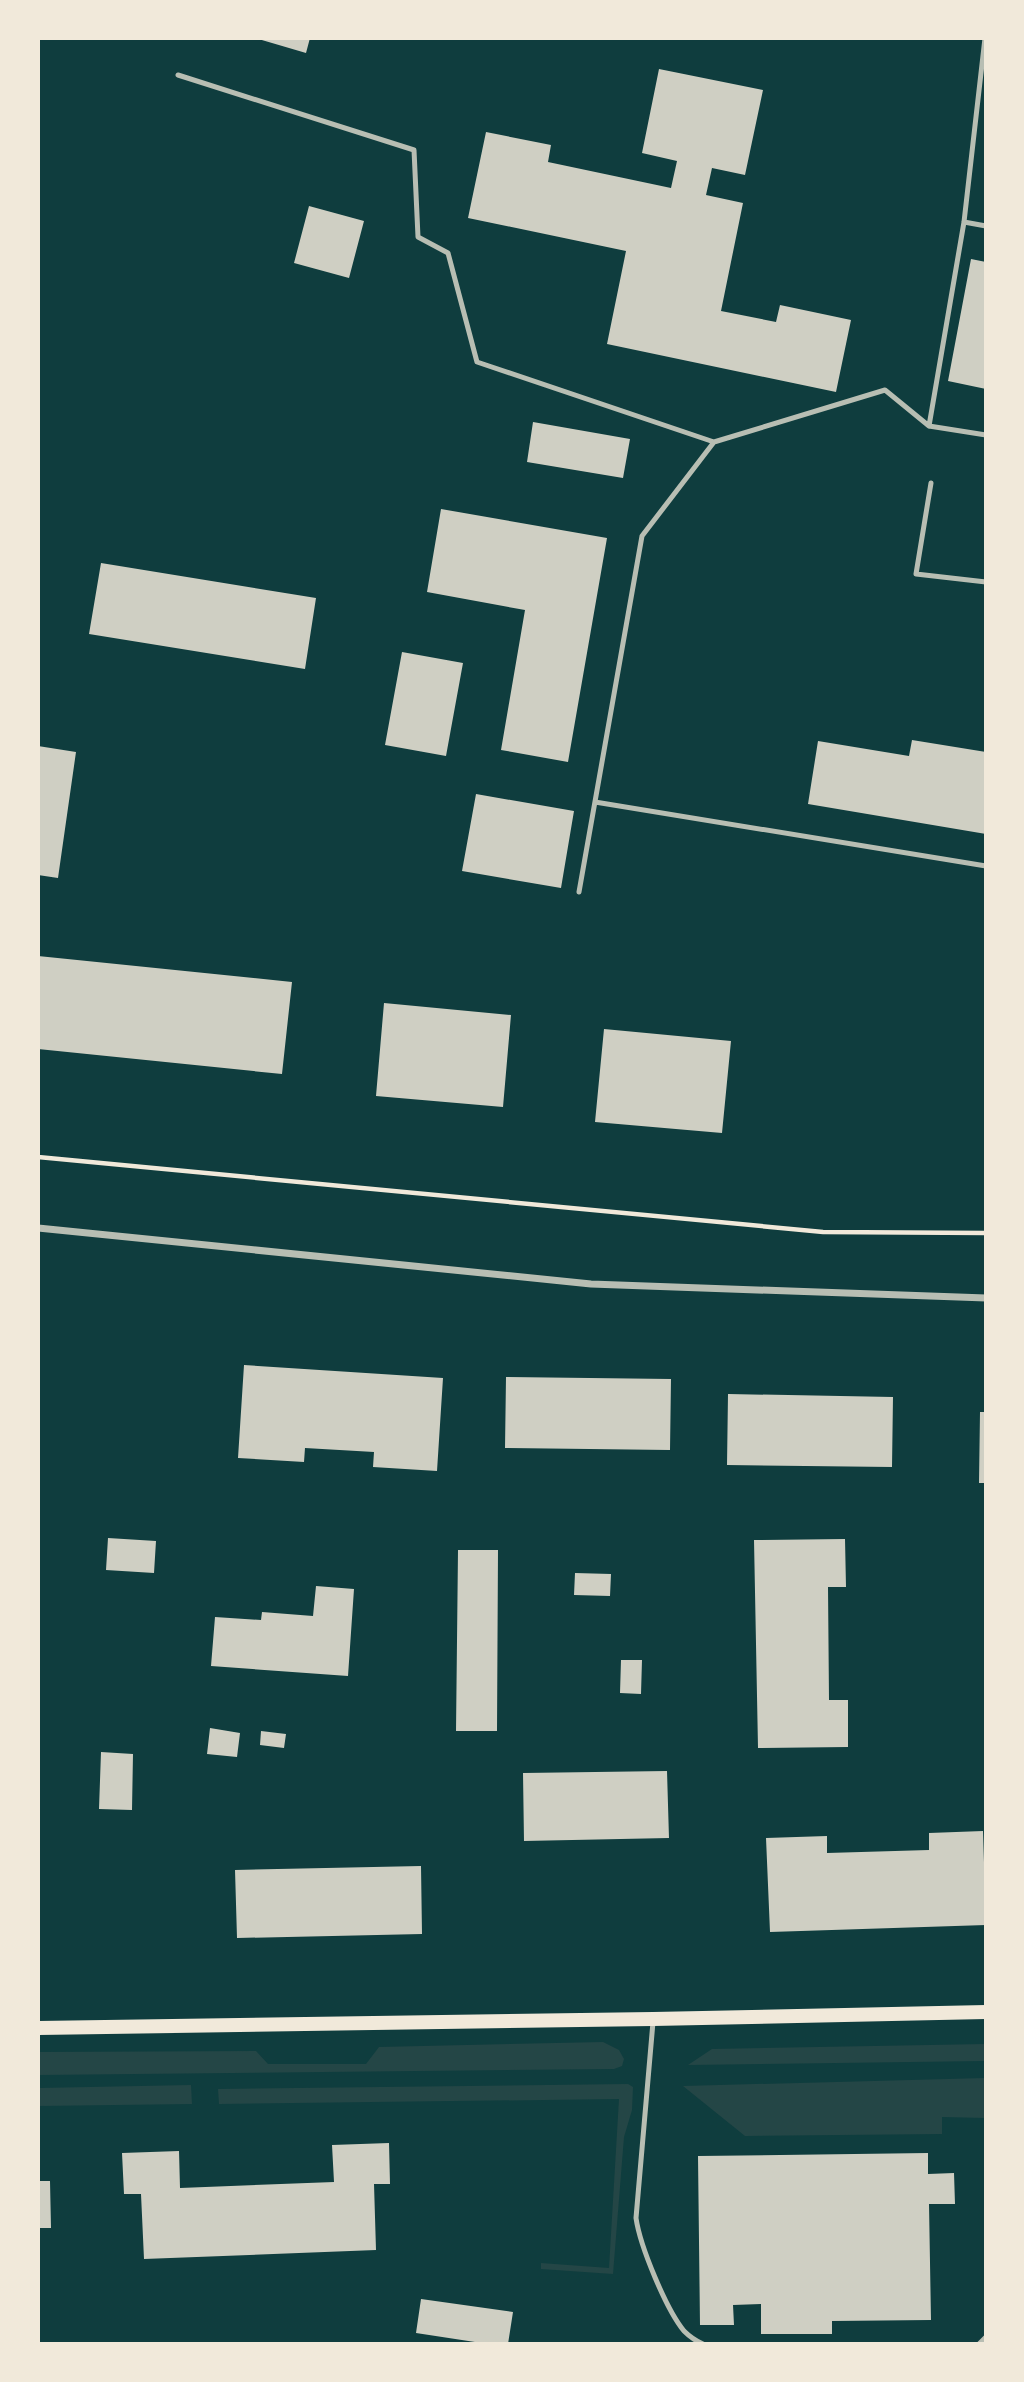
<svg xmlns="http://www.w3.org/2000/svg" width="1024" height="2382" viewBox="0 0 1024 2382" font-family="Mulish,sans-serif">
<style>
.green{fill:#244646}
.building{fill:#cfcfc3}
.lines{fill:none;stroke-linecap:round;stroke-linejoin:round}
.path{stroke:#f1e9da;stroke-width:4.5}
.service{stroke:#b8beb3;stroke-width:5}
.minor{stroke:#b8beb3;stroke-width:7}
.secondary{stroke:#f1e9da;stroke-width:14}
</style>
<rect width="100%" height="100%" fill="#0f3d3e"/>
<path class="green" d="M603 2042 619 2050 624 2059 622 2066 614 2069 39 2075V2052L256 2051 268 2064H366L379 2047Z
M985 2044V2061L688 2065 712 2049Z
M985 2078V2118L942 2117V2134L745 2136 683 2086Z
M628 2084 633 2087 632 2110 624 2137 613 2274 541 2269V2263L609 2268 619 2099 219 2104 218 2089Z
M191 2085 192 2104 39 2106V2088Z"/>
<path class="building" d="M255 38H310L306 53Z
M659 69 763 90 745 175 712 168 706 195 743 203 721 311 776 322 780 305 851 320 836 392 607 344 626 251 468 218 486 132 551 145 548 162 671 188 677 161 642 153Z
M309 206 364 221 349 278 294 263Z
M971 259 986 262V389L948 381Z
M533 422 630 439 623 478 527 462Z
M441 509 607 538 568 762 501 750 525 610 427 592Z
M101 563 316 598 305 669 89 634Z
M402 652 463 663 446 756 385 745Z
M912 740 986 752V834L808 804 818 741 909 756Z
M38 746 76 752 58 878 38 875Z
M476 794 574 811 561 888 462 871Z
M38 956 292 982 282 1074 38 1049Z
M384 1003 511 1015 503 1107 376 1096Z
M604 1029 731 1041 722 1133 595 1122Z
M244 1365 443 1378 437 1471 373 1467 374 1452 305 1448 304 1462 238 1458Z
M506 1377 671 1379 670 1450 505 1448Z
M728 1394 893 1397 892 1467 727 1465Z
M980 1412H986V1483H979Z
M108 1538 156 1541 154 1573 106 1570Z
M845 1539 846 1587H828L829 1700H848V1747L758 1748 754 1540Z
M458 1550H498L497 1731H456Z
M575 1573 611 1574 610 1596 574 1595Z
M316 1586 354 1589 348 1676 211 1666 215 1617 261 1620 262 1612 313 1616Z
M621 1660H642L641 1694 620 1693Z
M210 1728 240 1733 237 1757 207 1754Z
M261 1731 286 1734 284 1748 260 1745Z
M101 1752 133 1754 132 1810 99 1809Z
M667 1771 669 1838 524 1841 523 1773Z
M983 1831 986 1925 770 1932 766 1838 827 1836V1853L929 1850V1833Z
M421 1866 422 1934 237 1938 235 1870Z
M389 2143 390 2184H374L376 2250 144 2259 141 2194H124L122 2153 179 2151 180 2188 334 2182 332 2145Z
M928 2153V2174L954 2173 955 2204H929L931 2320 832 2321V2334H761V2304L733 2305 734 2325H700L698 2156Z
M38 2181H50L51 2228H38Z
M421 2299 513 2312 508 2344H488L416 2333Z"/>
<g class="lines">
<path class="path" d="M38 1157 823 1232 986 1233"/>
<path class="service" d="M178 75 414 150 418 237 448 253 477 362 714 442
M964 222 986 226
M929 426 986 435
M931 483 916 574 986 582
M595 802 986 866
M579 892 642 536 714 442 885 390 929 426 964 222 985 38
M653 2022 636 2218C640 2246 666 2309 684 2331 689 2336 696 2341 703 2344
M979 2344 986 2337"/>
<path class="minor" d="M38 1228 591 1284 986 1298"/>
<path class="secondary" d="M38 2028 653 2019 986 2012"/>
</g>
<rect width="1024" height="2382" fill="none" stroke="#f1e9da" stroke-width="80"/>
</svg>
